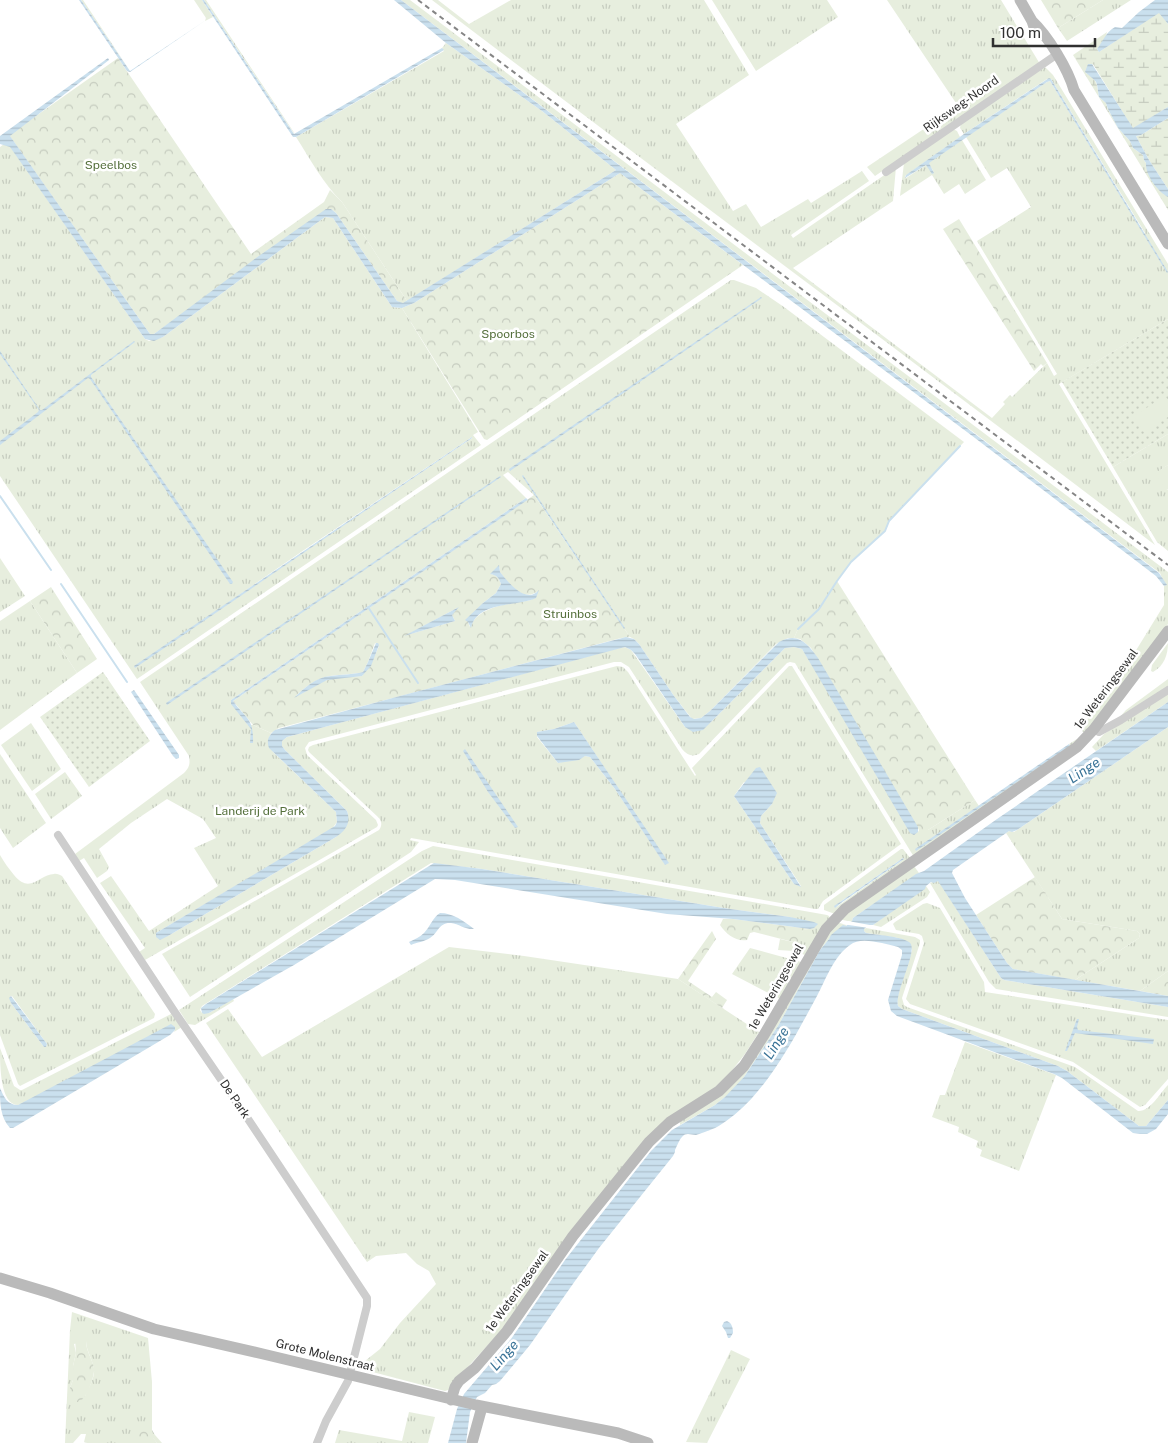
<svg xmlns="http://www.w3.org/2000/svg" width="1168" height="1443" viewBox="0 0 1168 1443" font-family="'Public Sans',sans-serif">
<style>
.grass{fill:url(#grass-tufts);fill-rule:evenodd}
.forest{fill:url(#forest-crowns);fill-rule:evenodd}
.wetland{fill:url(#wetland-marsh)}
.garden{fill:url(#garden-dots)}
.pitch{fill:#e7eede}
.water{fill:url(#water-rules)}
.pier{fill:#fff}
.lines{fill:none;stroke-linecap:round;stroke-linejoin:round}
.stream{stroke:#cae0ee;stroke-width:2}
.street{stroke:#cdcdcd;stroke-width:8}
.secondary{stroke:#bababa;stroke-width:11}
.rail{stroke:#858585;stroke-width:2;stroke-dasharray:5 4;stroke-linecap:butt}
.labels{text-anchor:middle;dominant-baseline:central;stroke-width:5;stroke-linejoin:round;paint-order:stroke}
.street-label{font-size:12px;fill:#303030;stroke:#fff}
.park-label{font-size:12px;fill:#546f3b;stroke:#fff}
.water-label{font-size:14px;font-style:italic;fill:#397397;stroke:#fff}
</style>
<defs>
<pattern id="grass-tufts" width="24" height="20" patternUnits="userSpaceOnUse" patternTransform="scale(1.25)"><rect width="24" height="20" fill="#e7eede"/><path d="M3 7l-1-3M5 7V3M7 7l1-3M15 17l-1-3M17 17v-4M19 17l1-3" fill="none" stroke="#c6ccbf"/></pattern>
<pattern id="forest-crowns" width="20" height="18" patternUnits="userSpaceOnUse" patternTransform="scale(1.25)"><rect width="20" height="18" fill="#e7eede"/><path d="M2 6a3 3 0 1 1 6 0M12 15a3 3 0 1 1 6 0" fill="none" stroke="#c6ccbf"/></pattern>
<pattern id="wetland-marsh" width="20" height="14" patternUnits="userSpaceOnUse" patternTransform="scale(1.25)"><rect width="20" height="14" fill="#e7eede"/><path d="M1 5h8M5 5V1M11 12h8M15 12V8" fill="none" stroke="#c6ccbf"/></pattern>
<pattern id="garden-dots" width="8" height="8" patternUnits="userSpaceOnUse" patternTransform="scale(1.25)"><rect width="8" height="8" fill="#e7eede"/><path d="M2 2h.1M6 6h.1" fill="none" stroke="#c6ccbf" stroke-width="1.8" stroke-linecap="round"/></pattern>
<pattern id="water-rules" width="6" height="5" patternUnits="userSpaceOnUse" patternTransform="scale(1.25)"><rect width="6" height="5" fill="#cae0ee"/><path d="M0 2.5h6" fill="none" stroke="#aec0cc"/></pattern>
</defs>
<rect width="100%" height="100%" fill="#fff"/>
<path class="grass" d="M81 0H83L130 71Z
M194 0H202L213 17 205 21 206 18Z
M204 0H206L295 134 293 132Z
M401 0H410L1168 572V624L1086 733 1083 732 1081 729 1082 724 1098 709 1114 686 1164 605V586H1165L1160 573Z
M432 0H438L469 24 511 0H704L749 75 676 124 733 211 746 204 761 227 808 199 811 203 862 171 869 181 791 235 793 238 896 167 893 201 793 268 992 418 1005 404 1003 402 1010 395 1012 397 1047 363 1054 376 1057 374 977 241 1031 207 1007 168 991 178 966 137 1047 82 1050 81 1144 234 1145 233 1051 79H1047L964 134 960 128 961 123 1045 67 1053 75 1168 264V319L1059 384 1155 545C915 362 672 183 432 0Z
M712 0H827L838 17 756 71Z
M887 0H1001L1040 64 875 176 867 167 958 106Z
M1103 0H1131L1067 41 1058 28Z
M446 43 542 111 616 170 407 301 342 202C323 183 310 159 296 137L444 51 442 48Z
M953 129 957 131 960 137 905 176 906 178 926 165 934 172 928 163 962 140 986 180 965 194 959 184 944 194 932 175 900 196 904 163Z
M4 144 10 146 145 339 149 341 163 337 325 217 333 218 392 307 402 308 478 432 473 435 481 445 137 679 0 476V147ZM472 437V438L135 667 304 550Z
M731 280H734L756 288 784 307 964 442 889 521 885 531 851 562 837 581 819 609 798 629 794 638H788L776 644 710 711 701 718 692 719 674 696 639 644 634 639 630 637 534 495 508 472 503 475 526 498 231 700 248 725H253L271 733 269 738 273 752 336 812 337 822 332 829 156 933 168 936 336 837 348 815 347 811 285 750 282 746V741L287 737 619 648 625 647 631 650 685 727 710 723 785 648 794 647 802 649 918 832 919 830H928L975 800 979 806 915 849 1070 746 1069 744 1077 739V741L914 857 795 663 790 662 787 663 699 754C692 757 687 755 682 749L629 667 621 662H614L309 742 305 748 307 755 376 820 378 825 377 827 145 960 139 952 145 948 100 883 111 876 149 931 218 886 194 848 216 838 203 819 167 799 131 823 99 849 109 867 107 871 97 878 84 858 79 861 75 854 184 773C190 767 190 763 189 756L140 682Z
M1168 434V465L1156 473 1167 490 1168 489V551L1157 542 1113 467Z
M0 558 25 596 0 612Z
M30 601 77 673 0 730V621Z
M1168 643C1168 655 1164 666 1153 672L1151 671 1152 665Z
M617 666 623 667 628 672 695 776 696 775 692 768 789 666H792L901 844 823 901 818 909H815L411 838 410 840 419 842 411 852 190 997 162 954 379 830C382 826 382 822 379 818L309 752 308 750 309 747 313 745ZM574 722 668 863 665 864 615 789 590 757 585 756 558 763 537 737V732L554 729ZM744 782 772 804 761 816 760 823 801 886 794 884 734 796Z
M1168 679V687L1119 718 1126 710Z
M1168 692V702L1096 751 1092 747 1104 734Z
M31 723 61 769 32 791 1 745Z
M1168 727V971L1140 991 1075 980 1139 938 1140 934 1137 931 1062 919 1006 833 1009 831 1014 832 1017 830Z
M0 754 46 823 13 848 0 828Z
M65 772 82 796 51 819 35 794Z
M433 846 827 915 829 916 830 918 805 955 794 951 778 950 780 939 797 943 803 930 814 928 790 917 730 909 482 869 431 863 202 1006 200 1010 202 1013H209L233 999 234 1001 195 1025 188 1024 179 1010 422 851Z
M901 849H903L911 859 835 914 824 910V905ZM903 858 904 859 835 908 840 902Z
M0 855C4 862 9 869 14 875 30 895 40 874 54 874 56 873 60 875 62 876L155 1014 154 1018 20 1086 18 1084 0 1035ZM10 996H12L47 1044 46 1047H44L11 1003Z
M914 866 919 873 853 918 852 922 843 920 840 918Z
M938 880 1001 978 1004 980 1168 1007V1017L996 989 989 982 930 883Z
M926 886 930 892 927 897 881 927 873 925Z
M927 903 940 908 984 982 985 992 1168 1020V1079L1145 1105 1140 1107 1073 1062 910 1004 906 999 924 943 922 936 919 934 896 930 893 924 895 922 923 904Z
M836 922 847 925 829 939 820 950 778 1026 744 1077 734 1090 715 1105 680 1125V1122L715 1099Z
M866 928 915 937 920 940V943L902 998 904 1005 907 1007 1075 1067 1138 1111C1150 1112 1160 1093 1168 1085V1100L1146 1126H1139L1067 1071 1058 1066 902 1009 898 1006 897 998 912 950 903 940 898 938 866 933 864 931V929Z
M449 947 524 956 678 979 759 1032 745 1054 722 1083 663 1123 510 1321 454 1382 451 1389 445 1391 365 1370 360 1365 380 1349 400 1323 436 1284 429 1271 417 1264 406 1253 376 1256 367 1262 206 1023 228 1009 262 1057Z
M750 948 801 962 780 999 732 974Z
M173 1013 182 1027 174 1032 175 1030 18 1105C0 1105 0 1065 0 1048L14 1086 20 1090H22Z
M965 1042 1056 1075 1019 1171 980 1156 982 1150 976 1147 978 1141 958 1132 959 1127 932 1117 940 1095H945Z
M72 1312 148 1338 152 1382V1430L155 1435 162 1443H157L153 1438H133V1443H87L84 1442 86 1434H81L73 1443H65L70 1330ZM86 1341C86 1352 95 1362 94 1373 93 1381 88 1389 85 1396L70 1388 73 1380V1366L76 1353 74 1344Z
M731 1350 750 1359 707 1443 686 1442Z
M409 1412 435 1417 428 1443H335L339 1430 402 1441Z"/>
<path class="forest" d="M1041 0H1103L1058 28Z
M118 58 251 254 324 202 330 190 342 202 407 301 403 304 397 301 336 213 331 209 154 334H150L9 135Z
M620 173 743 265 487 440 484 439 402 308 414 303Z
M959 219 1047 363 1043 366 1041 364 1034 371 943 229Z
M534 495 630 637 621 638 279 728 271 733 253 725 233 701ZM499 566 500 572C508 583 523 603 538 591L531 600C511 604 479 605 470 627L468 622 483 603 496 593 501 584C499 578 497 575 491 574ZM457 608 452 615 455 621 407 635ZM375 643 379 646 375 655 362 676C351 677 338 676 327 680 315 683 306 693 296 696 305 687 317 678 330 676 341 674 352 675 363 672L368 662Z
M837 581 975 800 928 830H919L811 648 800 639 794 638 798 629 819 609Z
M51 587 97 659 77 673 30 601Z
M1035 877 1062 919 1137 931 1140 934 1139 938 1075 980 1013 969 1007 963 976 915Z
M723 919H733L810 929 803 930 800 941 797 943 754 932 750 933 747 940C736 942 726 934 720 925Z
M712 931 716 939 688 981 712 997 716 992 727 1000 722 1008 678 979Z
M1168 971V996L1140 991Z
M80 1336 86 1341C86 1351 92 1358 94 1368 95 1376 87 1398 80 1401 77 1403 74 1402 72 1402L70 1397V1388L73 1380V1366L76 1353 75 1339 77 1337Z
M142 1428H146L157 1443H133C132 1436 135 1431 142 1428Z"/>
<path class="wetland" d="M1159 12 1168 24V107L1133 129 1093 64 1086 73C1098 79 1097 86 1099 97L1106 103 1108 109 1118 128 1130 141 1133 148 1143 155 1144 160 1168 197V210L1073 55 1107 32 1105 39 1097 49 1099 52Z
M1168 118V189L1149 160 1136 136 1141 135Z"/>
<path class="garden" d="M1168 319V434L1113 467 1062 382Z
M103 672 150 741 89 787 40 717Z"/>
<path class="pitch" d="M1165 396 1168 400V417L1144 432 1134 416Z
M1168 465V489L1166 490 1155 473Z"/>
<path class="water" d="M79 0H81L130 71 206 20 130 72 127 71Z
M202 0H204L294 134 442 48 444 50 296 137H293Z
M394 0H401L1159 573 1167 585 1164 586 1156 576 971 435 620 173 414 303 402 308 392 307 333 218 325 217 163 337 154 341 145 339 10 147 0 144V136L108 58 109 60 10 136 150 334H154L256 258 326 209H331L336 213 397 301 403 303 616 170 542 111 446 43Z
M1155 0H1168V24L1159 13 1099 52 1097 49C1104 40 1105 33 1115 27L1122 28 1139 12Z
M1088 64H1092L1133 128 1168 107V118L1141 135 1136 136 1149 160 1168 189V197C1158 192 1145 175 1146 163L1144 160 1143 155 1133 148 1130 141 1118 128 1108 109 1106 103 1099 97C1096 79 1099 84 1085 72Z
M1049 78 1051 79 1168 272 1167 273 1050 81 1047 82 929 163 934 173 932 174 926 165 905 178 906 175 964 134Z
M761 297 762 298 510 471 509 469Z
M134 341 135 342 91 375V377L233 582 232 584H230L90 379 88 378 0 445V441L38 412 39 410 0 354V351L40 410H42Z
M472 437V438L135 668 134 666Z
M523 475 625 628 624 629 522 476Z
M500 476 501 477 167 705 166 703Z
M526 498 528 500 526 501 233 701C246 719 254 718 253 743H250L251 729 231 704V700Z
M499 565 500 572C508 582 526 605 539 590L536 598C517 607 477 601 471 628L468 622 465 620 483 603 496 593 501 584C499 578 497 575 490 574Z
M459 607 452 615 455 621 404 636Z
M626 637 634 639 639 644 674 696 690 717 694 719 701 718 710 711 779 642C798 631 808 644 818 658L918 827V832L914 835 910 833 802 649 794 647 785 648 703 730 693 732 685 727 635 654 631 650 625 647 287 737 282 741V746L285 750 347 811C351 823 346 830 336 837L168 936 160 940 156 937V933L335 826 337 822 336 812 269 748C266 740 269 735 275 730L400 696Z
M376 643H378L379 645 371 666 362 676 327 680 294 698C304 688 316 677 331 676 342 674 352 675 363 672L368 662Z
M134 690 179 755V758L176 759 173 756 131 692Z
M1168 702V727L1017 830 1012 832 1009 831 953 870 952 873 965 898 1007 963 1013 969 1168 996V1007L1004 980 1001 978 938 881 934 883 931 882 926 886 925 889 873 925H869L864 929V931L866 933C876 935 900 936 909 942 920 948 894 992 898 1006L902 1009 1058 1066 1067 1071 1139 1126H1146L1168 1100V1114L1156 1129 1147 1134H1140L1133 1133 1062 1078 1054 1074 897 1016 891 1011 888 1000 902 955V950L898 947C884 944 861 936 850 945 834 956 826 979 817 996 798 1031 779 1068 752 1098 743 1108 723 1126 710 1130 708 1131 699 1134 696 1135 691 1135 686 1132 682 1137 679 1140 677 1146 675 1150V1152L673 1156 599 1248 575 1281 530 1345 500 1381 496 1384 492 1385 485 1393 477 1397 470 1412 466 1443H448L457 1409 464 1394 511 1339 565 1260 651 1151 672 1130 715 1105 725 1097 744 1077 778 1026 820 950 829 939 831 935 843 925 846 926 852 921 853 918 916 874 924 871 997 819Z
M574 722 669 863 665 865 615 789 590 757 585 756 579 760 558 763 537 736V732L554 729Z
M1069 744 1070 746 916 851 915 849Z
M465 749 518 827 515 828 488 792 463 751Z
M760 767 777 793 772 804 761 816 760 823 801 887 794 884 734 796 756 768Z
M903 858 904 859 841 903 835 908 834 906 840 902Z
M434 863 482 869 730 909 790 917 814 922 818 924 814 928 810 929 733 919 667 914 455 880 435 879 294 965 209 1013 204 1014 202 1013 201 1008 206 1004Z
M440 913C453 913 464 921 474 929 466 930 459 924 451 923 439 922 438 933 430 938 424 942 417 942 411 945L409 942C415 939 420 937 424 933 430 927 433 917 440 913Z
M11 996 47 1044 46 1047H44L11 1003 9 998Z
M1077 1019H1079L1077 1027 1078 1030 1154 1039 1153 1044 1075 1033 1067 1051H1065Z
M171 1024 175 1027V1030L170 1035 13 1128H10C0 1117 0 1103 0 1088 4 1097 7 1105 18 1105Z
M727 1321C732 1323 733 1328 733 1333L730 1338H728L726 1332 722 1326 724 1322Z"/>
<path class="pier" d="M848 921 875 926 874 928H869L842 924Z"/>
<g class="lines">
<path class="stream" d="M0 496 51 570
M61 584 127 682
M368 607 418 683
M798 629 819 609 837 581 851 562 885 531 889 521 960 446"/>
<path class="street" d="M886 172 1056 55
M1094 729 1099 732 1121 720 1168 690
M58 835 174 1011 248 1119 367 1298V1306L348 1381 326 1421 317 1443"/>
<path class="secondary" d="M1020 0 1032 21 1034 27
M1032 21C1048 36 1068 69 1074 90L1168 244
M0 1278 50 1293 154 1329 263 1354 476 1405 618 1433 648 1443
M451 1400 455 1387 459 1381 475 1368 507 1331 573 1236 649 1142 670 1122 719 1091 744 1066 764 1035 826 929 845 909 1077 747 1094 729 1168 631
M472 1443 482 1407"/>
<path class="rail" d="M418 0 1168 565"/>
</g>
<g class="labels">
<g class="street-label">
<text transform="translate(961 104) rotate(-35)">Rijksweg-Noord</text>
<text transform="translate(1106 689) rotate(-53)">1e Weteringsewal</text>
<text transform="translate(776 987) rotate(-60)">1e Weteringsewal</text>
<text transform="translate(235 1099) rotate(56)">De Park</text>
<text transform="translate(517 1291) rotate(-54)">1e Weteringsewal</text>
<text transform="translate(325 1355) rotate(14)">Grote Molenstraat</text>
</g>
<g class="park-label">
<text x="111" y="165">Speelbos</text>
<text x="508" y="334">Spoorbos</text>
<text x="570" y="614">Struinbos</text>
<text x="260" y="811">Landerij de Park</text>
</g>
<g class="water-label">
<text transform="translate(1084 770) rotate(-34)">Linge</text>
<text transform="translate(776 1043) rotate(-58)">Linge</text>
<text transform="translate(504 1355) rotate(-49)">Linge</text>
</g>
</g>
<path d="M993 38v8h102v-8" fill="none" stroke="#303030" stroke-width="2.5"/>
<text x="1000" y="38" font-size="15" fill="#303030" stroke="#ffffff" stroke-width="4" paint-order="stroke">100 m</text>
</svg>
